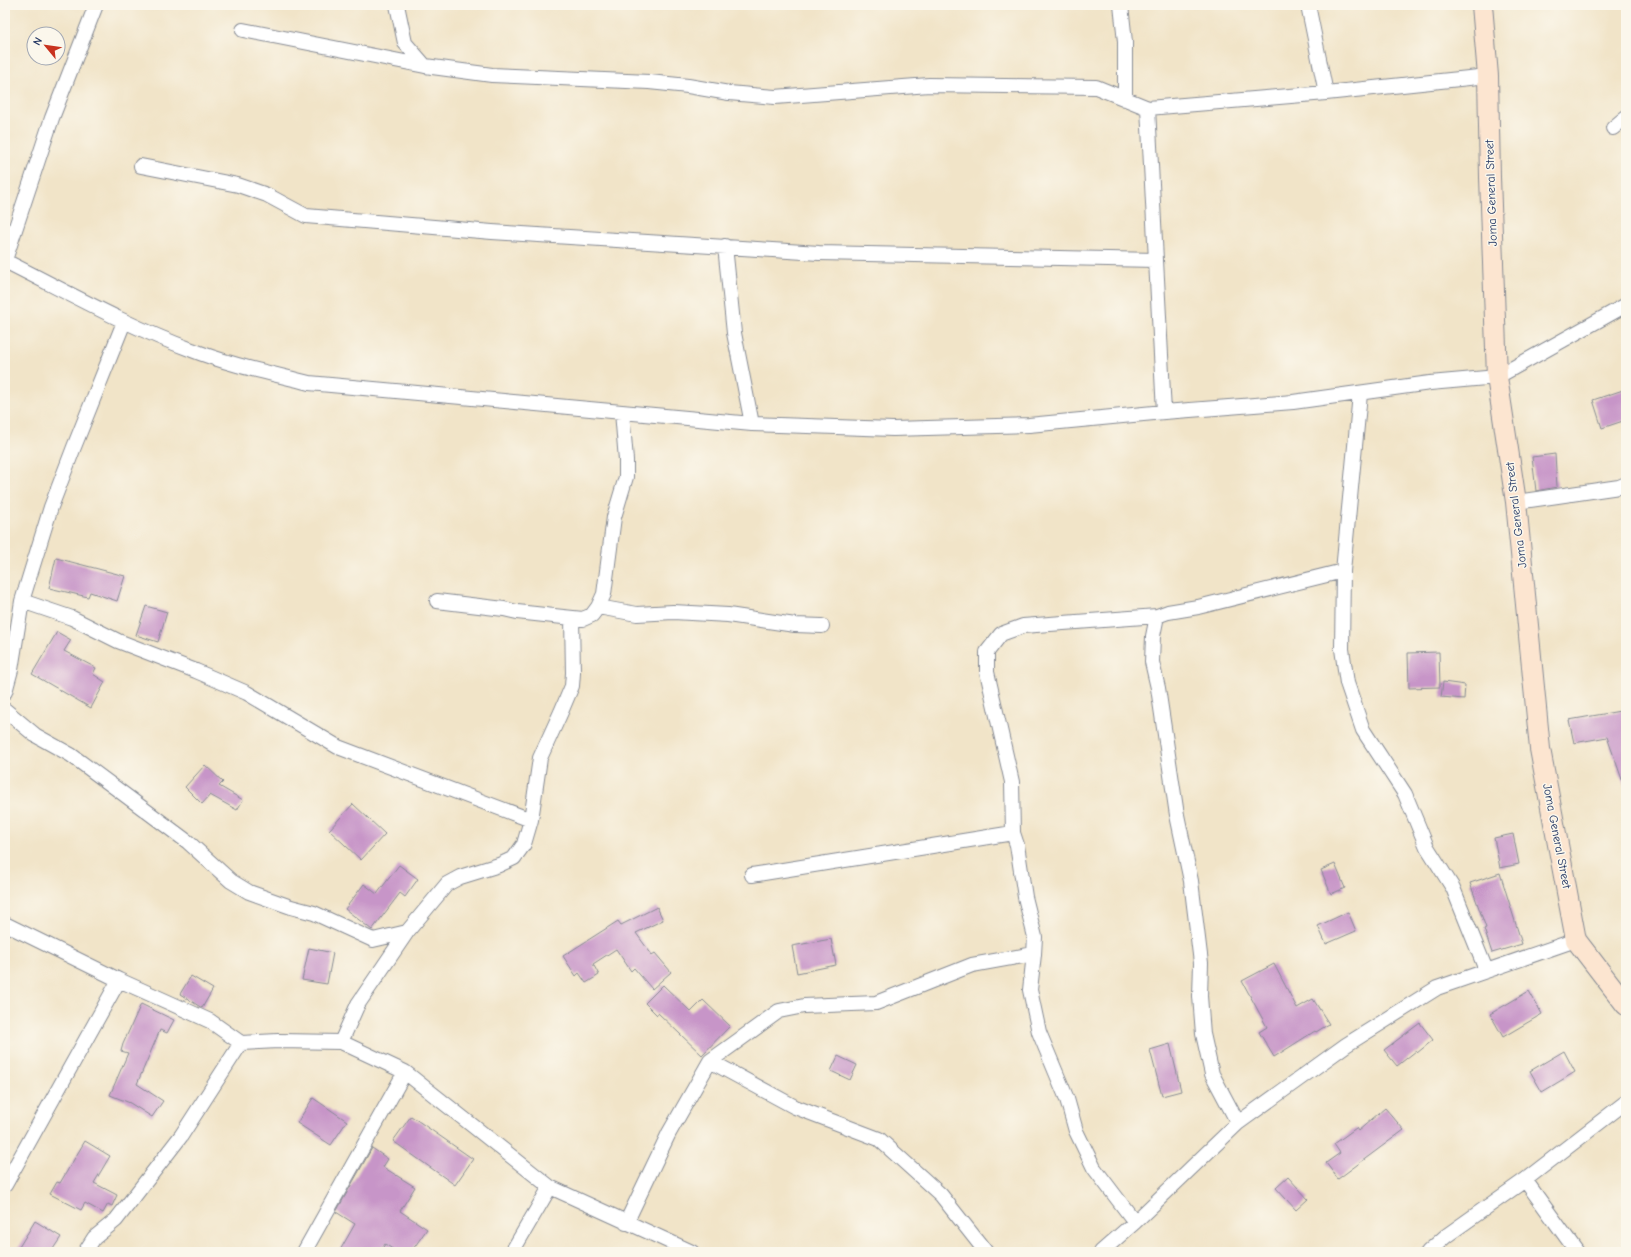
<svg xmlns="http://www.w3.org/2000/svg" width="1631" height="1257" viewBox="0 0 1631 1257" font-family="'Comic Neue',sans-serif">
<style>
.building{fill:#c795c8}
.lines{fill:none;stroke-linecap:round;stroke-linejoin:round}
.street-casing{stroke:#868a93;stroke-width:16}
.secondary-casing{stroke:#868a93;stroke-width:22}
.street{stroke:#fff;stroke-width:14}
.secondary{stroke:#fce5d0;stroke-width:20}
.labels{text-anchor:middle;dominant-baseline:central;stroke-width:3;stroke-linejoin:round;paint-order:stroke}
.street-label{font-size:12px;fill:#1b2f5e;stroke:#fbf7ec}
</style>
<rect width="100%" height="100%" fill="#fbf7ec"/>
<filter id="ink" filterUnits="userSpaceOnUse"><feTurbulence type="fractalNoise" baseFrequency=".025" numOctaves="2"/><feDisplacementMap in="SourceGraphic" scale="8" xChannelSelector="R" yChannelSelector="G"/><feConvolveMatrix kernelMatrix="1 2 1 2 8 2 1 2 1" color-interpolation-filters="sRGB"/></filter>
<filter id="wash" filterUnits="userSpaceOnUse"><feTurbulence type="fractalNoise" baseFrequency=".012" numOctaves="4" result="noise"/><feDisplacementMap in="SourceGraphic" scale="16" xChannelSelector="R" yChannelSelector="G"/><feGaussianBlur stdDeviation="0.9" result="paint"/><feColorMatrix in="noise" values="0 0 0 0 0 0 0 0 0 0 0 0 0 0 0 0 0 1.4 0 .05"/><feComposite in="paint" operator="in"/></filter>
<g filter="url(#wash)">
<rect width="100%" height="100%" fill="#f1e4c8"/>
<g id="blocks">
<path class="building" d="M1626 389V420L1602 428 1593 400Z
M1555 454 1557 487 1536 491 1532 457Z
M56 558 125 576 117 601 90 592 88 597 49 588Z
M146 606 167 612 158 642 136 635Z
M57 632 71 640 64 651 96 668 93 674 105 682 91 708 32 674Z
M1439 652 1440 687 1409 688 1408 653Z
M1443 682 1465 685 1464 699 1441 697Z
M1626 710V785H1624L1607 737 1574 743 1569 720Z
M205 765 223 782 219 786 243 800 237 810 210 795 202 804 185 787Z
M353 804 385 834 361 860 329 830Z
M1513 834 1519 864 1500 868 1494 838Z
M1335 864 1345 888 1331 894 1321 870Z
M399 865 418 879 405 897 400 893 372 930 345 909 364 884 377 894Z
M1500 873 1522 944 1492 953 1484 929 1486 928 1470 883Z
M657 907 663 920 636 933 652 955 655 953 671 972 652 989 634 968 631 971 616 949 593 964 599 975 586 983 579 973 576 976 563 956 618 921 621 925Z
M1348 912 1356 931 1326 944 1318 926Z
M831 939 836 965 797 973 792 946Z
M309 948 333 953 327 984 302 980Z
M1274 964 1297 1008 1313 999 1329 1024 1316 1032 1315 1031 1274 1057 1259 1032 1267 1027 1242 981Z
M191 976 213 989 202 1008 180 994Z
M663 985 691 1012 703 1000 730 1026 702 1055 658 1013 657 1015 645 1003Z
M1529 991 1542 1014 1503 1037 1490 1014Z
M141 1004 174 1020 167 1033 160 1030 137 1084 163 1101 152 1117 130 1103 110 1095 128 1053 121 1051 123 1044Z
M1420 1023 1433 1040 1417 1053 1416 1051 1397 1066 1384 1050Z
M1170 1044 1181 1091 1162 1096 1150 1050Z
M1564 1051 1575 1072 1542 1092 1530 1071Z
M838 1056 857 1065 850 1080 831 1071Z
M313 1098 347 1121 331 1145 297 1123Z
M1385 1108 1404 1130 1338 1179 1326 1163 1340 1153 1334 1144 1356 1128 1358 1131Z
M411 1116 473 1159 455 1185 393 1141Z
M85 1141 110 1156 94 1183 117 1195 112 1206 108 1204 103 1213 85 1203 81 1210 50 1194 57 1182 60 1183Z
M372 1148 388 1159 383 1167 415 1187 400 1211 427 1229 411 1252H397L385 1244 380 1252H339L355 1224 336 1212Z
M1288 1177 1308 1199 1296 1210 1276 1188Z
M35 1221 61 1237 51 1252H16Z"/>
</g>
</g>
<g filter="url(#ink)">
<use href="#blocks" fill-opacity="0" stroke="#868a93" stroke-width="1"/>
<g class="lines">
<defs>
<path id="street" d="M397 5 405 43 425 66 492 75 649 82 688 86 729 93 775 97 929 85 1096 87 1148 108
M1121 5 1125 42V99
M1308 5 1326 93
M243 30 425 66
M1613 128 1626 117
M141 166 238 185 267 195 306 216 492 232 819 253 1156 260
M725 246 734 333 752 424
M5 260 52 118 96 5
M5 261C67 292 127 326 192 350 230 365 270 373 309 383L752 424 893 429 1029 425 1164 412 1293 402 1430 383 1497 377 1626 305
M1360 394 1343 571 1342 649 1347 683 1363 730 1405 794 1427 847 1453 888 1486 970
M1164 412 1148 108 1326 93 1488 76
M1516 502 1619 487 1626 484
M22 601 72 618 118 641 196 671 247 693 338 747 531 820
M437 601 504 609 517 612 563 617 583 619 592 615 598 607 604 594 614 517 626 477V460L622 412
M598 607 637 614 673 612 728 615 795 625 822 626
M5 692 11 670 22 601 51 507 74 447 124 322
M5 710 35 735 71 755 125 795 188 842 231 881 249 892 291 907 314 913 373 940 407 932
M752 875 1013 833
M5 924 119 980 210 1021 241 1043 278 1041 341 1042 405 1072 550 1187 692 1252
M341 1042 358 1004 407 932 447 884 460 877 499 865 514 858 524 844 531 820 540 758 561 712 572 686 573 673 572 618
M710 1061 795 1107 879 1139 941 1195 986 1252
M1238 1123 1212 1074 1203 1034 1200 996 1201 963 1191 881 1177 815 1158 688 1152 662 1153 636 1157 616 1168 612 1198 607 1343 571
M1525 1180 1577 1252
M5 1185 119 980
M1135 1222 1094 1168 1076 1131 1067 1099 1039 1032 1030 990 1034 954 1035 937 1025 897 1017 845 1013 833 1012 782 987 672V652L1001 634 1023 626 1157 616
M626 1223 669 1133 710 1061 779 1011 804 1006 876 1003 972 965 1034 954
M85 1252 94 1238 116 1220 181 1136 241 1043
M304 1252 405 1072
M512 1252 550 1187
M1101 1252 1135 1222 1238 1123 1346 1045 1437 988 1576 940
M1428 1252 1446 1236 1525 1180 1626 1102"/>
<path id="secondary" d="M1482 5 1488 76 1490 177 1497 377 1516 502 1540 749 1576 940 1626 1005"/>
</defs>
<use href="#street" class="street-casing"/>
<use href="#secondary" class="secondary-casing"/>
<use href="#street" class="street"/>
<use href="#secondary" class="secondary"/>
</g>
</g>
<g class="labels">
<g class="street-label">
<text transform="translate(1491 193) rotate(-92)">Joma General Street</text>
<text transform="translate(1516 515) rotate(-97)">Joma General Street</text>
<text transform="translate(1557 836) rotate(79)">Joma General Street</text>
</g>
</g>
<rect width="1631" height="1257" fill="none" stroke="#fbf7ec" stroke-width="20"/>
<g transform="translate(46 46) rotate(299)"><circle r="19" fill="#fbf7ec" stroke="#a1a7b3"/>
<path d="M0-3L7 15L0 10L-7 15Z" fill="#c8321e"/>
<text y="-6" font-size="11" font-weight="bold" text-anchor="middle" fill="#1b2f5e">N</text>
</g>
</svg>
